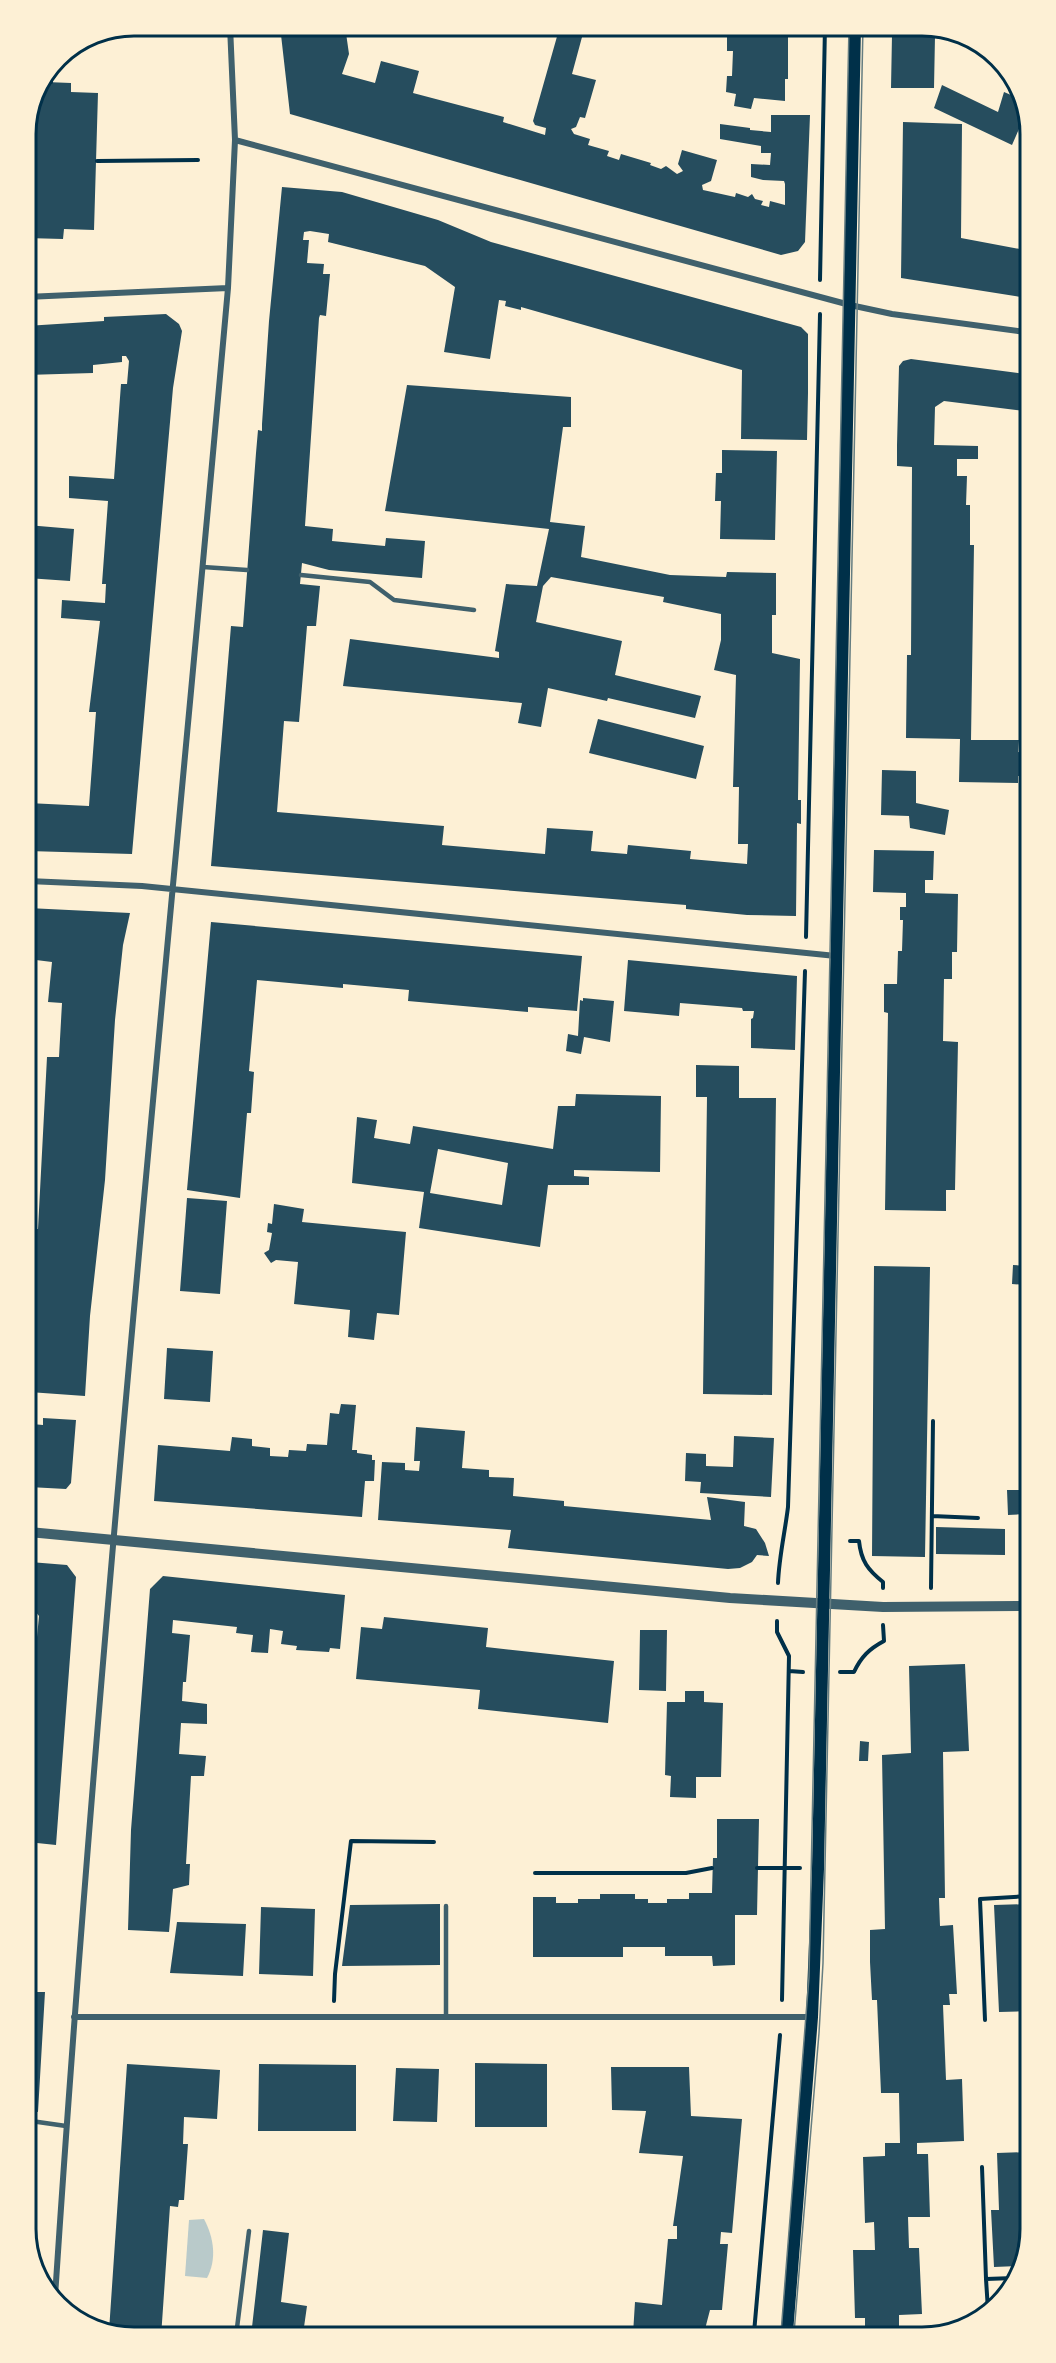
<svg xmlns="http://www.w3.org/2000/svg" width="1056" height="2363" viewBox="0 0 1056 2363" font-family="Quicksand,sans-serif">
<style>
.green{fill:#b9caca}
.building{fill:#264d5e;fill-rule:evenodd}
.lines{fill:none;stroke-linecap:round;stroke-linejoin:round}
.path{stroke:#003049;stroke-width:4}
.service{stroke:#3f606c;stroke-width:4.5}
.minor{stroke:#3f606c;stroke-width:6}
.tertiary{stroke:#3f606c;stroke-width:10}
.secondary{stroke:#003049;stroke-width:12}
.tram{stroke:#657d81;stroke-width:1.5}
.rim{fill:none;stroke:#003049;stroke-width:3}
</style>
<rect width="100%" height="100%" fill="#fdf0d5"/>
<path class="green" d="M204 2219C214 2238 217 2259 207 2278L185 2276 189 2220Z"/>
<path class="building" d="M280 26H345L349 54 342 74 375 83 381 61 419 71 413 93 504 117 503 122 545 135 546 128 535 125 533 121 560 26H585L572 74 596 80 585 118 580 117 576 127 571 129 574 134 590 139 588 145 609 151 607 156 619 160 621 154 651 163 650 165 661 169 666 166 677 174 683 171 678 164 682 150 717 160 711 181 702 185 703 190 735 197 736 193 748 197 752 194 755 199 763 201 761 205 769 207 770 201 785 205V184L784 181 763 180 751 177V164L770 165 771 153H761V146L720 139V124L750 128V130L771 132V115H810L805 242 798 251 781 255 290 114Z
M727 26H788V79H785V101L754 98 751 109 734 106 736 94 726 92 727 76H732L733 51H727Z
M892 35 935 36 934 88H891Z
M46 82 71 83V92L98 93 94 230 64 229 63 239 26 238V128Z
M942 85 998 112 1004 92 1025 101V115L1012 145 934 108Z
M903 122 962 124 961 238 1025 250 1021 297 901 278Z
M282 187 342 192 438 220 491 242 801 327 808 334V393L807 440 741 439 742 370 521 307V310L505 306 506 301 499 300 490 359 444 352 455 287 425 266 328 242 329 234 310 231 304 232 303 240H309L307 263 324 264 323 274H330L326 316 320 315 319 318 305 526 333 529 332 541 385 546 386 538 425 541 422 578 329 570 302 563 300 584 320 586 316 626H307L299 722 284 721 277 812 444 826 442 845 545 854 547 828 593 831 591 851 627 854 628 845 691 851 690 859 747 864 748 844H738L739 787H733L736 675 714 670 721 640V614L663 602 664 597 551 577 543 586 536 622 622 641 615 675 701 696 695 718 608 698 607 701 548 688 541 727 518 723 522 703 343 686 350 639 499 658V652L495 651 506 584 537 586 549 529 385 511 407 385 571 397V427H563L550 522 585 526 581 557 670 575 726 577 727 572 776 573V615H772V653L800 659 798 800H801V824L797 823 796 916 747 915 686 909V905L211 866 231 626 243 627 256 453 258 430 262 431V424L269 321Z
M166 314 179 324 182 331 173 388 132 854 28 851V803L89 806 96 712H89L100 621 61 618 62 600 105 603 106 584H102L108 501 69 498V476L114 479 121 384H127L129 361 126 356H122V362L93 365V373L26 375V326L104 321V317Z
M911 359 1025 374V411L944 401 935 407 934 445 978 446V459H957V476H967L966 505H970V545H974L971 740H1019L1018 752 1026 753V776H1018V783L959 782 960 739 906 738 907 655H911L912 467 897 466V445L899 366 903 361Z
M722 450 777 451 775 540 720 539 721 501H715L716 473H722Z
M27 525 74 529 70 581 27 578Z
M27 654H36L35 706 27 705Z
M598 719 704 746 696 779 589 753Z
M882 770 916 771V803L949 810 945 835 910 828 909 816 881 815Z
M874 850 934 851 933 880H925V893L958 894 957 952H952V979H944L943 1041 958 1042 955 1190H946V1211L885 1210 888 1013 884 1012V984H897L898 951H902L903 920H900V907H906V893L873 892Z
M28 908 130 913 123 945 115 1020 105 1180 90 1316 85 1396 29 1392V1229H38L47 1057H59L62 1003 48 1002 52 962 28 959Z
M211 922 582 956 577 1011 528 1007V1012L408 1001 409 990 343 984V988L257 980 249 1071 254 1072 251 1113H247L240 1198 187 1190Z
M628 960 797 976 795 1050 751 1048V1019L753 1018 754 1011H743L742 1008 680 1003 679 1016 624 1011Z
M583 998 614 1001 610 1042 584 1037 581 1054 566 1051 568 1034 578 1036 580 1000 583 1001Z
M696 1065 739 1066V1098H776L772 1395 703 1394 707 1097H696Z
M576 1094 661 1096 660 1172 574 1170V1176L589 1177V1185H548L540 1247 419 1228 424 1192 352 1183 357 1117 377 1120 374 1138 410 1144 413 1126 553 1149 558 1106H575ZM438 1149 508 1163 502 1205 430 1193Z
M187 1198 227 1201 220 1294 180 1291Z
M274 1204 304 1209 302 1222 406 1232 399 1315 377 1313 374 1340 348 1337 350 1310 294 1304 298 1262 276 1260 271 1263 264 1253 269 1250 272 1233 267 1232 268 1223 272 1224Z
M1013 1265 1028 1266V1285L1012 1284Z
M874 1266 930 1267 925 1557 872 1556Z
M167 1348 213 1351 210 1402 164 1399Z
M341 1404 356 1405 352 1450H357V1453L372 1455V1460H375L374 1481H365L362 1517 154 1501 158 1445 230 1451 232 1437 252 1439V1446L270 1448V1456L288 1457 289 1450 306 1451 307 1444 327 1445 330 1413 339 1414Z
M43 1418 76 1420 71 1483 66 1489 29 1487V1431H31L32 1424 43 1425Z
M416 1427 465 1431 462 1468 489 1470V1477L514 1478 513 1496 564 1501V1506L711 1520 707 1497 745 1502 744 1526 756 1529 765 1543 769 1556 757 1555 752 1562 740 1568 728 1569 508 1548 511 1530 378 1520 382 1462 405 1463V1470L419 1471 420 1461H414Z
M734 1436 774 1438 771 1497 700 1493 701 1482 685 1481 686 1453 706 1454V1466L733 1467Z
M1007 1490H1024V1499H1028L1029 1560H1027L1025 1514 1008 1515Z
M936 1527 1005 1529V1555L936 1554Z
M30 1562 67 1565 76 1577 56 1845 37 1843 32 1892 30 1637H37L39 1616 35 1611H30Z
M163 1576 345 1595 340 1649 330 1648 329 1652 296 1650 297 1646 281 1644 283 1631 270 1629 268 1653 251 1652 253 1635 236 1633 237 1627 173 1620 172 1633 190 1635 186 1682H183L182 1701 207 1704V1724L181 1723 179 1754 206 1756 204 1776H191L186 1864H190L189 1885 173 1889 169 1932 128 1930 131 1830 150 1589Z
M384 1617 488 1628 486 1647 614 1661 608 1723 478 1709 480 1690 356 1679 361 1627 382 1629Z
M640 1630H667L666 1691 639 1690Z
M965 1664 969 1751 943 1752 945 1898H939L940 1926 953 1925 955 1959 957 1994H949L950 2005H943L946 2080 962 2079 964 2141 917 2143V2154H928L930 2217H908L909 2248H919L922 2314 899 2315V2332H865V2318H855L853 2250H875L874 2222 865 2223 863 2157 885 2156V2143H900L899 2093H881L877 2000H872L870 1962V1930L885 1929 882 1755 911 1753 909 1666Z
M685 1691H704V1702L723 1703 721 1777H696V1798L670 1797 671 1776 665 1775 667 1702H685Z
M860 1741 869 1742 868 1761H859Z
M717 1819H759L757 1915H735V1965L713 1966 712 1956H665V1947H623V1957H533V1897H556V1903H578V1899H600V1894H635V1899H648V1903H667V1899H689V1893H712L713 1858H717Z
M440 1904V1965L342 1966 350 1905Z
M1030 1904V2011L999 2012 994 1905Z
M261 1907 315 1909 313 1976 259 1974Z
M177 1922 246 1924 243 1976 170 1973Z
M31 1992H45L38 2112 31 2111Z
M475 2063 547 2064V2127H475Z
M127 2064 220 2070 217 2119 184 2117 183 2144H188L184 2200H179L178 2207 170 2206 161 2337H127L109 2331Z
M259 2064 356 2065V2131H258Z
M611 2067H689L691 2116 742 2119 732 2233 721 2232 720 2244H728L722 2310H710L704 2333 633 2334 635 2302 662 2305 668 2239H677V2226H673L683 2156 639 2153 646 2111 612 2110Z
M396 2068 439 2069 437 2122 393 2121Z
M1030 2152V2229L1018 2266 994 2267 991 2210H999L997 2153Z
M263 2230 289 2233 281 2302 307 2306 303 2334 277 2331V2336H251Z"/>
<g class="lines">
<path class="path" d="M51 82V72
M97 161 198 160
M820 280 825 26
M806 937 820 314
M932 1516 978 1518
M850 1541H859C861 1561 868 1570 883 1582V1588
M778 1583C779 1557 785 1532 788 1507L805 971
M931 1588 933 1421
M777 1621V1632L789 1656 782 2000
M789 1671 803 1672
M840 1672H854C861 1657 869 1649 884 1641L883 1625
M757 1868H800
M535 1873H686L712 1868
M334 2001 335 1974 351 1841 434 1842
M985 2020 980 1899 1030 1896
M982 2167 986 2279
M988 2310 986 2279 1014 2278
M754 2333 780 2035"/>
<path class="service" d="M203 567 247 570
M301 575 370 582 394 600 474 610
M446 1906V2017
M31 2121 66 2126
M236 2336 249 2231"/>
<path class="minor" d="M235 140 850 305 892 314 1025 332
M26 297 228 288
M28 881 142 886 836 956
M74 2017H812
M55 2297C99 1626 168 957 228 288L235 140 230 26"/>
<path class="tertiary" d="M29 1532 730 1598 883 1607 1029 1606"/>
<path class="secondary" d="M787 2333 812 2017 818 1869 855 26"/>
<path class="tram" d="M781 2333 809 1977 849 26
M794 2333 819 2033 823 1963 863 26"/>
</g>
<path d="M0 0H1056V2363H0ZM134 36H922A98 98 0 0 1 1020 134V2229A98 98 0 0 1 922 2327H134A98 98 0 0 1 36 2229V134A98 98 0 0 1 134 36Z" fill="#fdf0d5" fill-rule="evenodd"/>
<path class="rim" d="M134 36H922A98 98 0 0 1 1020 134V2229A98 98 0 0 1 922 2327H134A98 98 0 0 1 36 2229V134A98 98 0 0 1 134 36Z"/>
</svg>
